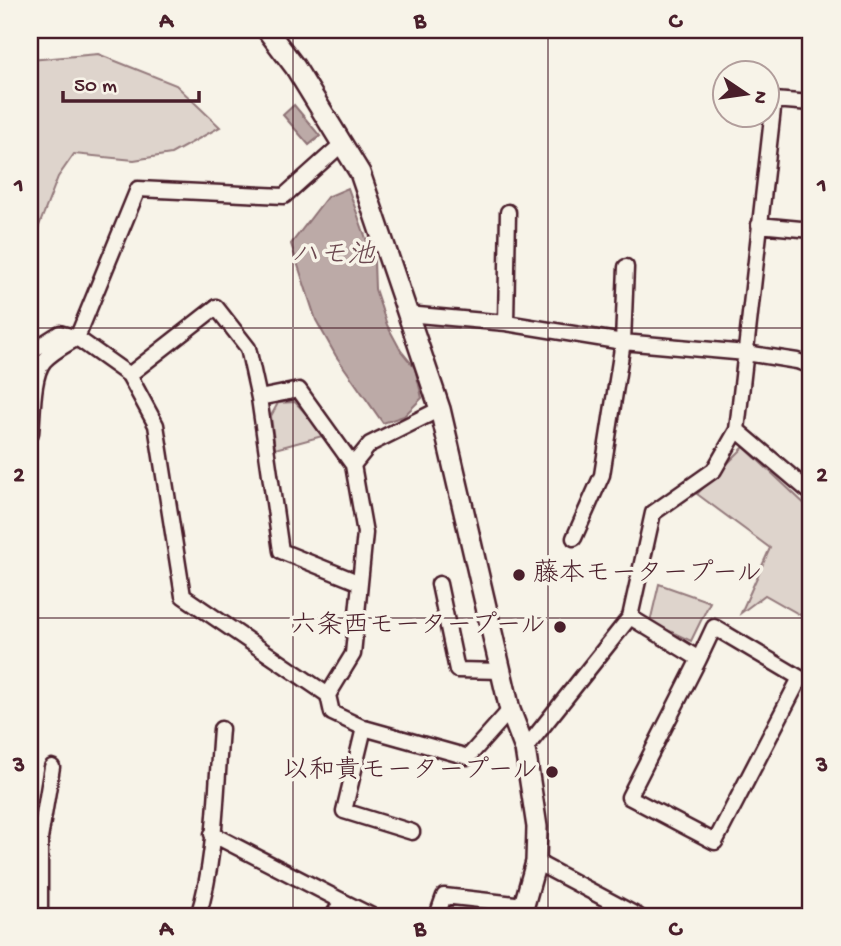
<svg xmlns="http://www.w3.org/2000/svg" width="841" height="946" viewBox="0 0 841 946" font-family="'Gochi Hand','Klee One',sans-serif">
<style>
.green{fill:#ded4cc;stroke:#947a7c;stroke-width:2}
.water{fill:#bcaaa7;stroke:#8e7275;stroke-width:2}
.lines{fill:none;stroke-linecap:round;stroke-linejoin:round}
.minor-casing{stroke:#4a1f2b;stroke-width:19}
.tertiary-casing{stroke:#4a1f2b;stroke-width:24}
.minor{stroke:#f7f3e8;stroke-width:14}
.tertiary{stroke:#f7f3e8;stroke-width:19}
.grid{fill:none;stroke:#4a1f2b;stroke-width:2;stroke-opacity:0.55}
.poi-dot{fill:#4a1f2b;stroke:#f7f3e8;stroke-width:2.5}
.labels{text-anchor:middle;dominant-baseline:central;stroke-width:7;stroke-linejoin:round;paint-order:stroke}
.poi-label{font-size:26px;fill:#4a1f2b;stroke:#f7f3e8;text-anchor:end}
.water-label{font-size:28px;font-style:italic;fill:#6c4950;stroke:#f7f3e8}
.neatline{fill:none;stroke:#4a1f2b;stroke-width:2.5}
.grid-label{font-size:23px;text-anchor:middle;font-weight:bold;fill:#4a1f2b}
</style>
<rect width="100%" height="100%" fill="#f7f3e8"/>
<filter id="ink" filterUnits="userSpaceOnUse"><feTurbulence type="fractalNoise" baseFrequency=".0143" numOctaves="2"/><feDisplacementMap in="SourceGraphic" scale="14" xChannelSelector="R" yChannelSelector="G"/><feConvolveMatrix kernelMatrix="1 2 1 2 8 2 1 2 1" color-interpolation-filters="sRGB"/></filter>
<g filter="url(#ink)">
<path class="green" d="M98 54 176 85 220 127 171 154 134 160 74 154 58 177 30 249V60Z
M295 402 326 435 275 449 271 416 278 403Z
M744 447 811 510V621L765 595 741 613 770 548 697 494Z
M659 584 710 602 691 641 650 622Z"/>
<path class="water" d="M294 105 320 136 309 145 283 115Z
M348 188 374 261 375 289 387 325 401 351 415 368 422 398 404 416 383 423 336 356 316 320 291 244 327 197Z"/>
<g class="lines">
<defs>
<path id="minor" d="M811 103 774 100 737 430 811 493
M759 225 811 230
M407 314 506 323 623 342 746 353 797 361 811 366
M506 323 508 212
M30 352 60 333 77 338
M129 375 77 338 138 189 284 196 343 143
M259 398 281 551 360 583 353 654 328 695 183 596 156 425 129 375 216 307 248 348 259 398 299 390 353 465 370 444 440 409
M31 433C33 415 32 375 44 361 53 351 66 345 77 338
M353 465 365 533 360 583
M574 538 602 475 623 342 626 267
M439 584 457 670 502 671
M630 617 699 659 714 627 800 678 715 842 629 797 699 659
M328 695 332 713 364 728 468 757 510 710
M364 728 344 811 412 832
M525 749 630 617 653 513 714 470 737 430
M212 834 342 901 333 916
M536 862 638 916
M342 901 372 916
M40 916V839L52 767
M198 916C216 861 216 788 221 729
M437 916 444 896 524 905"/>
<path id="tertiary" d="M267 30 295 67 360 173 440 409 510 710 525 749 537 827 536 862 521 916"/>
</defs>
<use href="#minor" class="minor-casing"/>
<use href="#tertiary" class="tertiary-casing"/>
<use href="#minor" class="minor"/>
<use href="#tertiary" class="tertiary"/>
</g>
</g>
<path class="grid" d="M293 30V916M548 30V916M30 328H811M30 618H811"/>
<g class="poi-dot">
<circle cx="519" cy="575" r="7"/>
<circle cx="560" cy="627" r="7"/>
<circle cx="552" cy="772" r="7"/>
</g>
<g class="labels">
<g class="poi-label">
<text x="533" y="575" text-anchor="start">藤本モータープール</text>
<text x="546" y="627">六条西モータープール</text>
<text x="538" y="772">以和貴モータープール</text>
</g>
<g class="water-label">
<text x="333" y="256">ハモ池</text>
</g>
</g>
<rect width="841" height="946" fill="none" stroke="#f7f3e8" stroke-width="77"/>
<g transform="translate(746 94) rotate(103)"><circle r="33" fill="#f7f3e8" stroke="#b29e9c" stroke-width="2"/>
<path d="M0-5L12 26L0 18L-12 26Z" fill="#4a1f2b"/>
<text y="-10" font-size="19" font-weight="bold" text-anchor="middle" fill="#4a1f2b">N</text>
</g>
<path d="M63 91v10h136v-10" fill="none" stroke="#4a1f2b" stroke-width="3.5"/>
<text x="74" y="91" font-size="21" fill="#4a1f2b" stroke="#f7f3e8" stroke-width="5" paint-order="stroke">50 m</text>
<rect x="38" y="38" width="764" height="870" class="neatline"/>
<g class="grid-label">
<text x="166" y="27">A</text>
<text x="420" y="27">B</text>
<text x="675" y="27">C</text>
<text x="19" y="191">1</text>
<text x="822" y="191">1</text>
<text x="19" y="481">2</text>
<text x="822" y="481">2</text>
<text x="19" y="771">3</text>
<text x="822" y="771">3</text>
<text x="166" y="935">A</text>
<text x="420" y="935">B</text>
<text x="675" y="935">C</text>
</g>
</svg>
